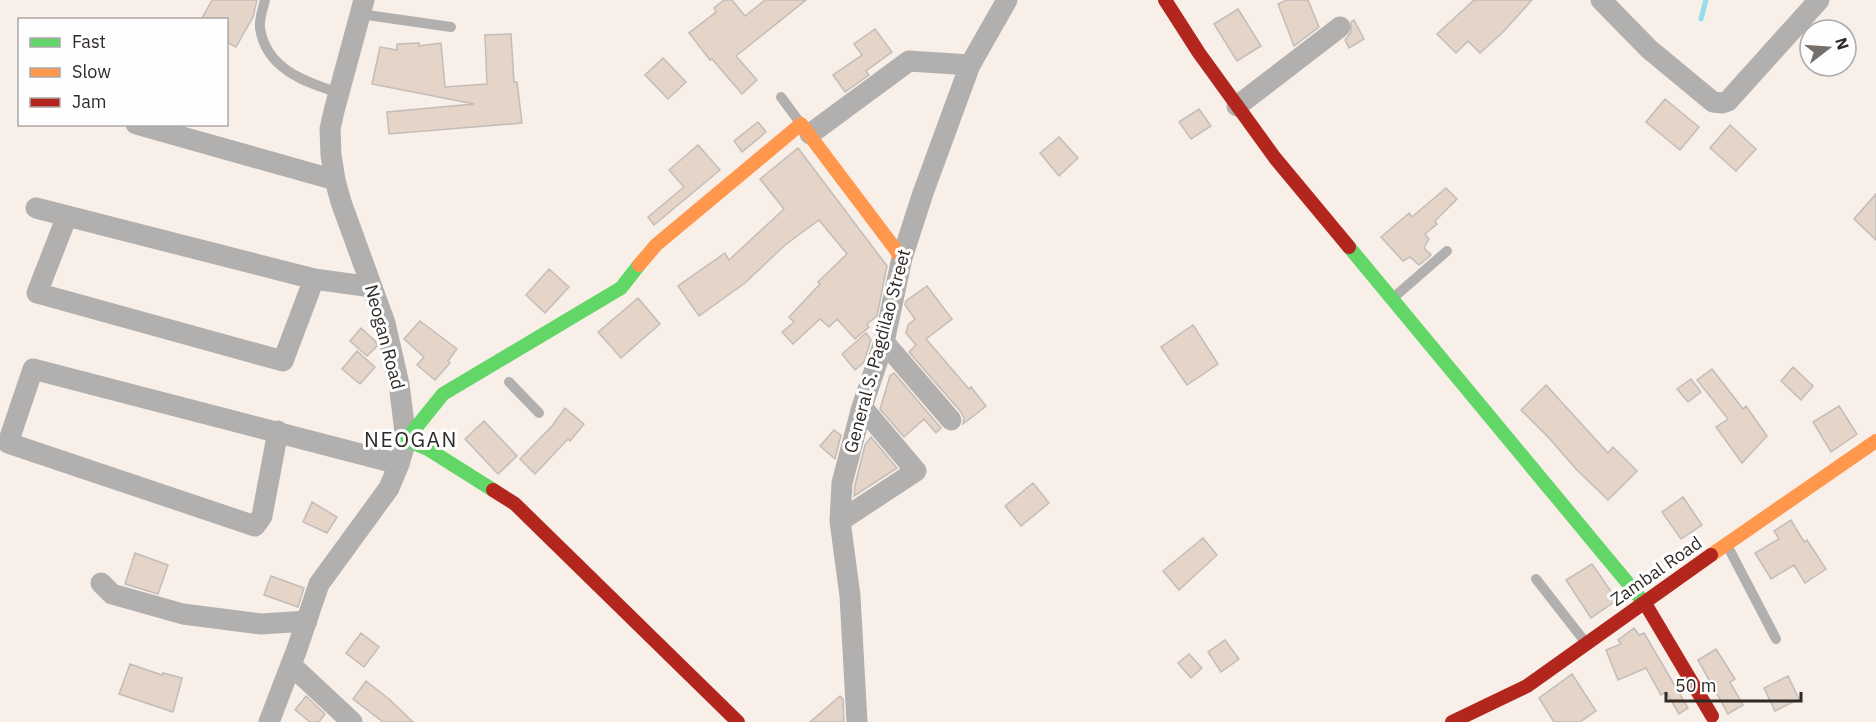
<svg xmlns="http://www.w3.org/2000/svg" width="1876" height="722" viewBox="0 0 1876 722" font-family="'IBM Plex Sans',sans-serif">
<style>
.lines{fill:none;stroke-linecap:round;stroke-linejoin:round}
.stream{stroke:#96dcec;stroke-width:5}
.building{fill:#e5d4c8;stroke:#c3bcb8;stroke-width:1.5}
.lane{stroke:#b1b0af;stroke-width:10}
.street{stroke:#b1b0af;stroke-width:21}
.fast{stroke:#63d668;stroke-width:14}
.slow{stroke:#ff974d;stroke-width:14}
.jam{stroke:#b3261e;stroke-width:14}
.labels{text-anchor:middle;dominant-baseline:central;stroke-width:6;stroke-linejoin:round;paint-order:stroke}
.street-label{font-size:18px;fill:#302a26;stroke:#fefefe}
.quarter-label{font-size:21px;letter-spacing:1.5px;fill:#302a26;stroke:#fefefe}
</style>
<rect width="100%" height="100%" fill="#f8efe9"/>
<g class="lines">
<path class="stream" d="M1701 19 1706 0"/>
</g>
<path class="building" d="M212 0H257L253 17 236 47 226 42V20H201Z
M724 0H732L745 16 765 0H806L736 56 757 80 742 94 712 59 710 60 689 33 716 12 714 8Z
M1287 0H1308L1319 27 1294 46 1278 4Z
M1474 0H1532L1503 32 1480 53 1468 41 1456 53 1437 34Z
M1238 9 1261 46 1237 61 1214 24Z
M1354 20 1364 39 1349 48 1345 40 1351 32V22Z
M875 29 892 52 866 71 869 75 845 92 833 75 862 55 854 44Z
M511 34 514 82H517L522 123 389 134 387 112 474 104 372 84 380 47 397 50V44L419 43V46L441 43 445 87 487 84 485 35Z
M663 58 686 82 668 99 645 75Z
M1665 99 1699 127 1680 150 1646 122Z
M1199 109 1211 126 1191 139 1179 122Z
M758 122 766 132 742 152 734 141Z
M1730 125 1756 149 1736 171 1710 148Z
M1059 137 1078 158 1059 176 1040 153Z
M698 145 720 170 654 225 648 217 684 187 669 170Z
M798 148 887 266 877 316 867 324 869 327 855 339 837 319 829 327 820 319 793 344 782 332 794 322 789 317 820 284 818 282 847 254 819 220 785 245 745 283 699 316 678 286 725 253 729 260 784 209 760 179Z
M1446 188 1457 199 1435 221 1437 224 1425 234 1429 239 1424 248 1431 255 1419 265 1410 257 1403 261 1381 237 1409 213 1412 217Z
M1876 194V240L1854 219Z
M549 269 569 287 545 313 526 295Z
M927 286 952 319 926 339 969 389 971 387 986 406 963 424 964 418 961 412 909 352 916 345 906 333 908 325 915 319 905 305 906 301Z
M638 298 660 324 621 358 598 332Z
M420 321 457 349 448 361 450 363 435 380 417 365 424 357 404 339Z
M1193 325 1218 364 1187 385 1161 347Z
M361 328 376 342 377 346 367 356 350 341Z
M866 333 871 340 864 362 855 370 842 354Z
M357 351 375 367 360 384 342 369Z
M1793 367 1813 386 1801 400 1781 381Z
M1712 369 1743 409 1746 406 1767 436 1742 463 1716 427 1728 419 1697 380Z
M894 373 941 428 936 433 924 419 904 437 880 409 890 376Z
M1691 379 1701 392 1688 402 1677 389Z
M1546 385 1608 453 1613 447 1637 471 1608 500 1576 469 1549 438 1521 410Z
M1839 406 1857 434 1831 452 1813 422Z
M565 408 584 424 570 441 568 439 535 474 520 459 552 426Z
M484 421 517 456 498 474 465 439Z
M834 430 841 435 835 459 820 446Z
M871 437 897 468 854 496 855 485 865 445Z
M1033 483 1049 503 1021 526 1005 506Z
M1683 497 1702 525 1681 539 1662 512Z
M312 502 337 517 327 533 303 522Z
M1791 520 1804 542 1807 540 1826 569 1805 583 1794 565 1771 579 1755 553 1779 539 1774 531Z
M1203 538 1217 555 1179 590 1163 571Z
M135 553 168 565 158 594 125 584Z
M1592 564 1617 600 1591 618 1566 580Z
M271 576 304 588 298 607 264 595Z
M1634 628 1639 635 1644 633 1688 708 1679 714 1666 692 1661 695 1646 668 1618 680 1606 650 1621 644 1618 640Z
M361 633 379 647 364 667 346 653Z
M1225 640 1239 659 1221 672 1208 652Z
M1716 649 1735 679 1730 682 1743 705 1728 714 1698 660Z
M1189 654 1202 668 1191 678 1178 663Z
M130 664 162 675 163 673 182 678 173 712 119 694Z
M1572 674 1596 711 1580 722H1554L1539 698Z
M1788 676 1799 699 1775 711 1764 688Z
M366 681 389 699 413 722H383L353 699Z
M306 696 325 714 319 722H310L295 710Z
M840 696 843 699 844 722H810Z"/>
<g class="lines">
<path class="lane" d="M265 0C263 8 259 19 260 28 266 69 305 82 339 93
M360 14 451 27
M781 97 801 124
M1393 298 1447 251
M509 382 539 413
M1727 545 1776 639
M1536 579 1586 643"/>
<path class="street" d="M1601 0 1649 49 1713 102 1722 103 1728 101 1819 0
M1237 106 1340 27
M136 124 335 180
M810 134 909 61 970 65
M36 208 314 279 372 287
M67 216 37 293 283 361 314 279
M884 342 951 420
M278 431 262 516 255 526 8 443 33 369 399 464
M840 521 916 471 862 407
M101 583 112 594 183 614 261 624 307 621
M291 665 352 722
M269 722 297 649 319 584 389 488 399 464 406 440 399 384 385 323 341 202 335 180 331 155 330 129 334 111 364 0
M857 722 850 596 840 521 842 483 862 407 884 342 902 258 923 193 970 65 1007 0"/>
<path class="fast" d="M1349 247 1646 605
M493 490 428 449 406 440 443 394 621 288 639 265"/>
<path class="slow" d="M639 265 656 245 801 124 902 258
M1711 555 1876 441"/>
<path class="jam" d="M1165 0 1199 53 1275 158 1349 247
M493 490 515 504 738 722
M1646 605 1712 716
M1452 722 1527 686 1711 555"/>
</g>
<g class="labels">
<g class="street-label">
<text transform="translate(385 337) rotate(75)">Neogan Road</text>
<text transform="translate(877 351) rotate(-75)">General S. Pagdilao Street</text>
<text transform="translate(1656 571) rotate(-35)">Zambal Road</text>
</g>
<g class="quarter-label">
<text x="411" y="439">NEOGAN</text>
</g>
</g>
<rect x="18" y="18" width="210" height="108" fill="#fefefe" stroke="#aca9a8" stroke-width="1.5"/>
<rect x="30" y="38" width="30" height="9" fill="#63d668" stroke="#aca9a8" stroke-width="1.5"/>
<text x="72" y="48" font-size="18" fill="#302a26">Fast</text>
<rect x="30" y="68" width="30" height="9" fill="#ff974d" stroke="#aca9a8" stroke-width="1.5"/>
<text x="72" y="78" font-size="18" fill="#302a26">Slow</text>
<rect x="30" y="98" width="30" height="9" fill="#b3261e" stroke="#aca9a8" stroke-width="1.5"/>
<text x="72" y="108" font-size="18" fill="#302a26">Jam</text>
<g transform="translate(1828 48) rotate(73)"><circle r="28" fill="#fefefe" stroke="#aca9a8" stroke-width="1.5"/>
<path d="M0-4.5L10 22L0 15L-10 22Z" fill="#766f6a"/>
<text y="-9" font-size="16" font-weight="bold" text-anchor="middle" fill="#302a26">N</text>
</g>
<path d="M1666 692v9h135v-9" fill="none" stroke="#302a26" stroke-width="3"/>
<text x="1675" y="692" font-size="18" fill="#302a26" stroke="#fefefe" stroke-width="4.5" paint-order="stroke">50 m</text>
</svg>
